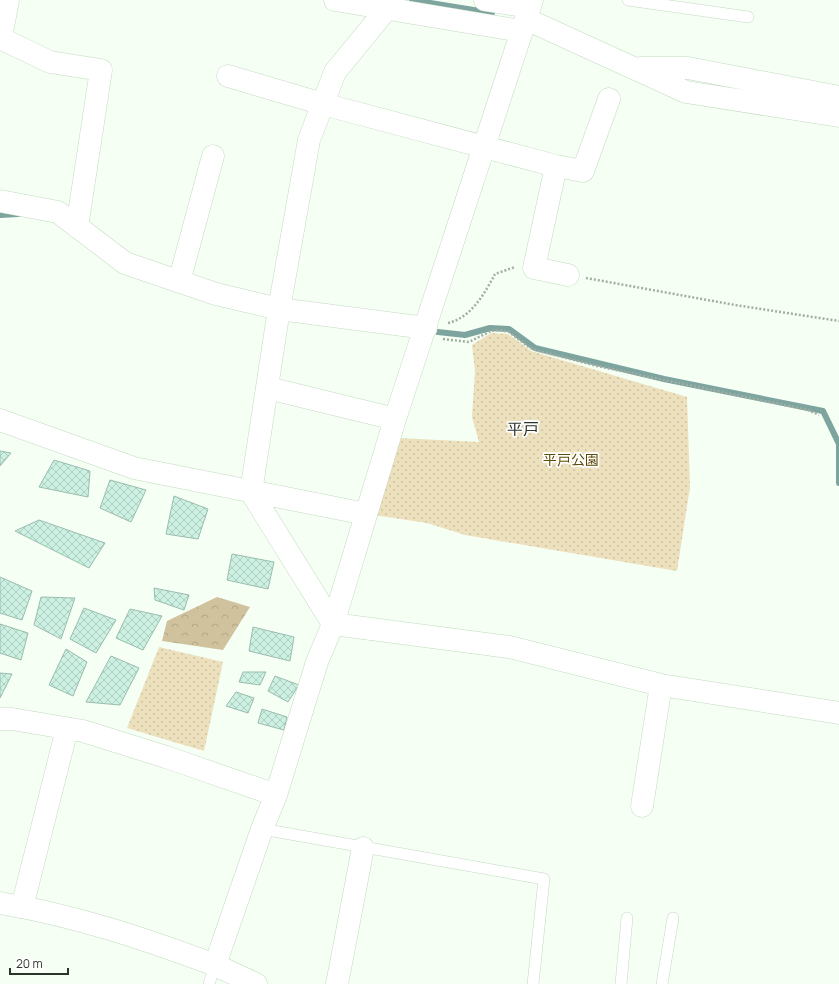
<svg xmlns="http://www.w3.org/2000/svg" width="839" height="984" viewBox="0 0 839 984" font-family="Manrope,'Noto Sans JP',sans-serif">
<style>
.green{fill:url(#green-dots)}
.forest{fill:url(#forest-crowns)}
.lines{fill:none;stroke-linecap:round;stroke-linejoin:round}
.stream{stroke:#7ea4a0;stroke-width:6}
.building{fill:url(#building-cross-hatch);stroke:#9abdaf}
.service-casing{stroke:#c3dac0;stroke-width:12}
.minor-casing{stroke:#c3dac0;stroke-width:23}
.tertiary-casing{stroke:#c3dac0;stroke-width:23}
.path{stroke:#a4ada3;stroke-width:2.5;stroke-dasharray:2 2;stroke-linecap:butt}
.service{stroke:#fff;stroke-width:11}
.minor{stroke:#fff;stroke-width:22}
.tertiary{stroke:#fff;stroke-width:22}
.labels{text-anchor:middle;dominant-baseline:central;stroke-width:3.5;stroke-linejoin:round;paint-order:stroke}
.park-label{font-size:14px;fill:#5e4a09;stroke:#fff}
.quarter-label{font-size:16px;fill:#2b342a;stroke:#fff}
</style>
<defs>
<pattern id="green-dots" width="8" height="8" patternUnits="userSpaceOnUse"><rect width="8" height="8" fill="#ede0bd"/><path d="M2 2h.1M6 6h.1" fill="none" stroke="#cbc1a3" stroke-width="1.8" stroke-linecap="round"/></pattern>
<pattern id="forest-crowns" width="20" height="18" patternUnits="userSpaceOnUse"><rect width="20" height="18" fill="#d0c29d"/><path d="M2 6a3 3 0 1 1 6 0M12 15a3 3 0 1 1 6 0" fill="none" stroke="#b3a787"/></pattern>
<pattern id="building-cross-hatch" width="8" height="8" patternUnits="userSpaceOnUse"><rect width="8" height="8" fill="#ccf0e2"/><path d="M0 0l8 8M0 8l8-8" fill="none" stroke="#afcec2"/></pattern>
</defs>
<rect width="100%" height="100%" fill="#f5fff4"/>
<path class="green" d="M491 333 508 334 531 351 687 397 690 487 677 571 465 535 427 523 374 515 398 438 479 442 472 417 475 371 472 345Z
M159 647 223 662 204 751 127 728Z"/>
<path class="forest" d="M217 597 250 607 223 650 162 641 167 621Z"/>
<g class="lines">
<path class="stream" d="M412 0 492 13
M0 215 18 214
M438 332 465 335 490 328 509 329 535 348 664 379 823 411 839 444V483"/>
</g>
<path class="building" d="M0 451 11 453 0 466Z
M54 460 90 471 88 497 39 487Z
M110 480 146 490 131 522 100 508Z
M174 496 208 509 198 539 166 534Z
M39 520 105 543 89 568 15 531Z
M232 554 274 562 268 589 227 580Z
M0 577 32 591 22 620 0 613Z
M154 588 189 595 184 610 155 600Z
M41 597 75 598 61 639 34 625Z
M84 608 116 620 96 653 70 639Z
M130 609 162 616 143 650 116 638Z
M0 624 28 633 21 660 0 653Z
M253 627 294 637 290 661 249 651Z
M66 649 87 662 73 696 49 685Z
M111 656 139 668 120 705 86 702Z
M243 672H266L260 685 239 682Z
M0 673 12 674 0 698Z
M275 676 299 685 288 702 268 691Z
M236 692 254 698 248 713 226 706Z
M262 709 287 717 284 730 258 723Z"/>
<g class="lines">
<defs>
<path id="service" d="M628 0 748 17
M262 829 544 879 533 984
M209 984 215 965
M621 984 627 918
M662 984 673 918"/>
<path id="minor" d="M335 0 521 31
M394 0 335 72 309 140 279 309 251 492 333 624 509 647 661 685 839 713
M485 0 530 7
M526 19 686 92 839 116
M0 38 50 62 101 70 77 227
M1 38 8 0
M641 68H688L839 97
M228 76 323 104 556 166 534 268 568 275
M556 166 583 171 609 99
M0 201 58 212 125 263 216 294 279 309 426 328
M179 282 213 156
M268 388 395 419
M0 420 134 468 366 514
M0 719H12L83 731 166 757 276 795
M642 806 661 685
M22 907 67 729
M256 984 215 965 262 829 276 795 317 662 333 624 395 419 532 0
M337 984 363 848"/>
<path id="tertiary" d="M0 903C74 915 145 939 215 965"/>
</defs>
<use href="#service" class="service-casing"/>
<use href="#minor" class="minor-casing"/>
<use href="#tertiary" class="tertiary-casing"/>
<path class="path" d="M586 278 735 305 839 321
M448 323C471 318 485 293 495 274L515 267
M443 339 469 342 491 331 500 330 509 332 530 348 539 351 597 366 808 410 819 415"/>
<use href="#service" class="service"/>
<use href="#minor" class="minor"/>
<use href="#tertiary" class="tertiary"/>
</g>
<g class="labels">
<g class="park-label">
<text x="571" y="459">平戸公園</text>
</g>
<g class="quarter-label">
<text x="523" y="429">平戸</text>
</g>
</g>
<path d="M10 968v6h58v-6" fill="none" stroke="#2b342a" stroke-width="2"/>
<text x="16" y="968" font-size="12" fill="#2b342a" stroke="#ffffff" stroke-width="3" paint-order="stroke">20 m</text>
</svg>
